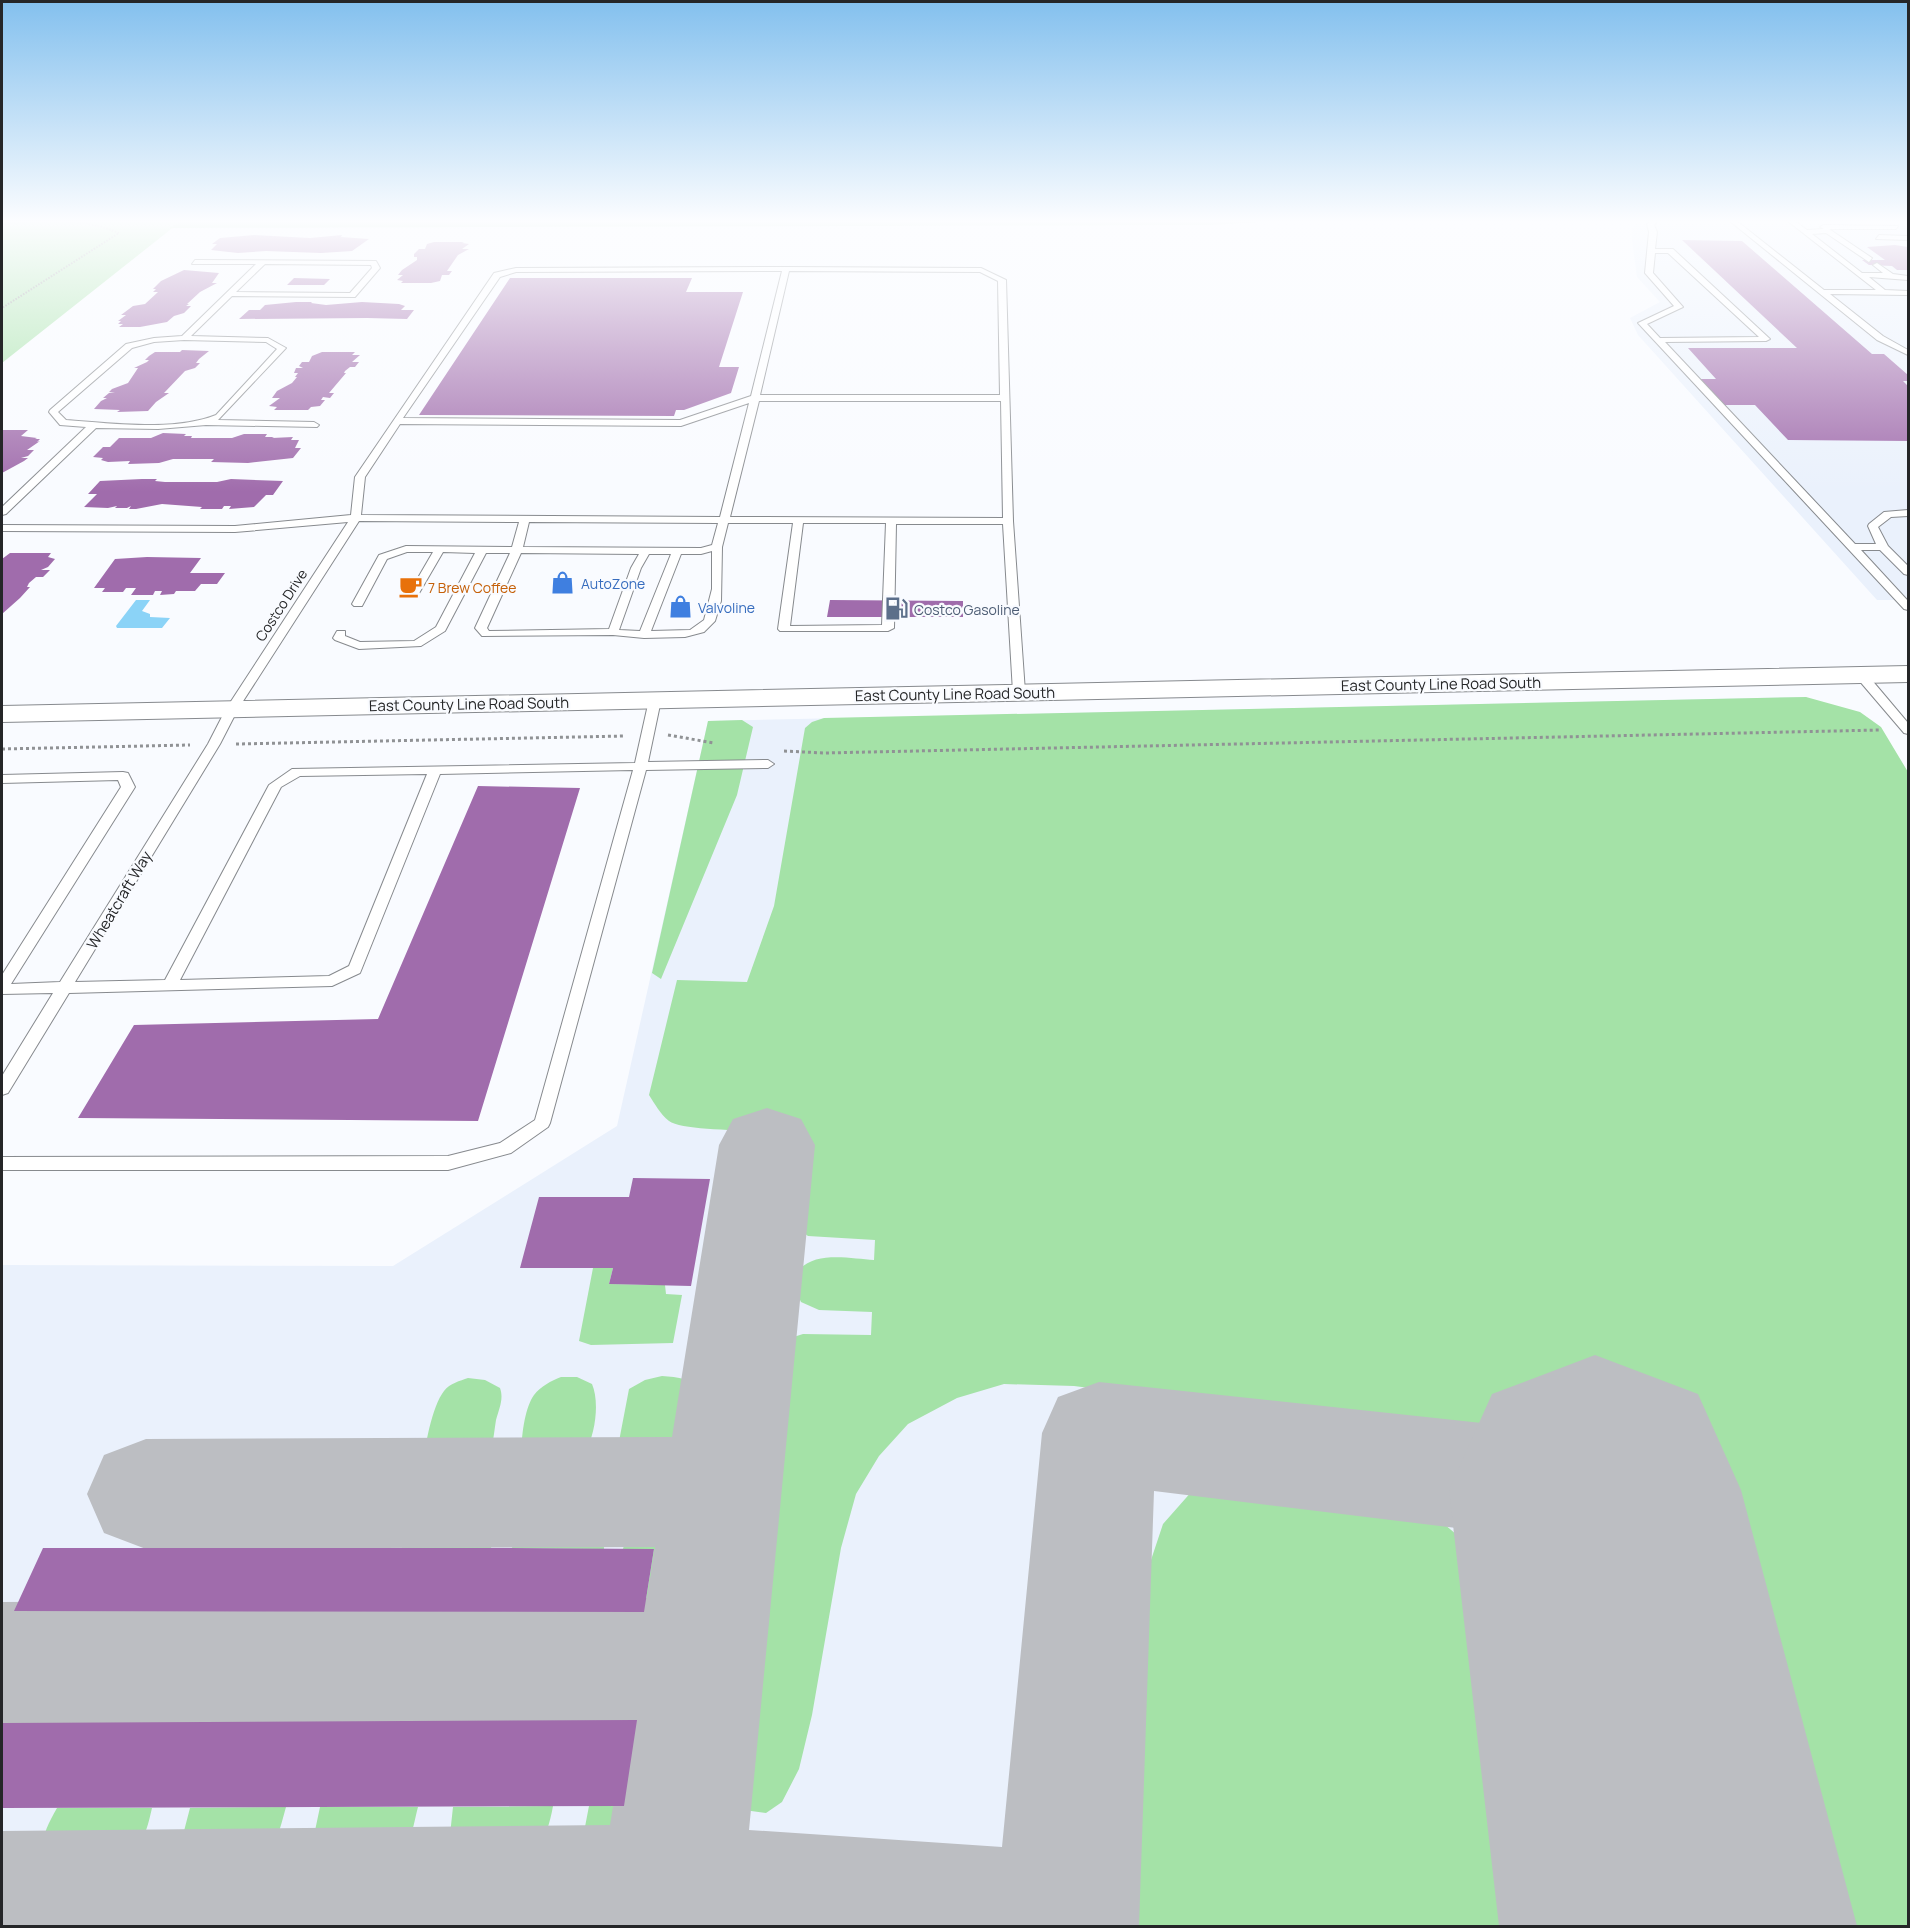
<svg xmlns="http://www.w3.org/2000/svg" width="1910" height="1928" viewBox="0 0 1910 1928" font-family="Manrope,sans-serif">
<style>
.built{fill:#eaf1fc}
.green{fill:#a4e2a7}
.forest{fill:#86c78a}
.water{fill:#8bd3f7}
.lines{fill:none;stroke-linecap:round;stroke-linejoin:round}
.taxiway{fill:#bcbec2;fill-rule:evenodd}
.runway{fill:#bcbec2;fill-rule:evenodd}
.building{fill:#a06cac}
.service-casing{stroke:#878a8e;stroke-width:2}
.primary-casing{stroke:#878a8e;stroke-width:2}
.path-far1{stroke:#909295;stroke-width:2;stroke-dasharray:1.5 1.5;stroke-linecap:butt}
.path{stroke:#909295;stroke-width:3;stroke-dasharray:3 3;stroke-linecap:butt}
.service{fill:#fff;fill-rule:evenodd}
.primary{fill:#fff;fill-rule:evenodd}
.labels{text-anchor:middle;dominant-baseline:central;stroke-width:4.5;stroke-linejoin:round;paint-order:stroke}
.far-shop-label{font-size:14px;fill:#366cbe;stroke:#f9fbff;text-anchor:start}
.far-food-label{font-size:14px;fill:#c56008;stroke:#f9fbff;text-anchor:start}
.far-street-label{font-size:14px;fill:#252628;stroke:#f9fbff}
.far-service-label{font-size:14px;fill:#4e5e75;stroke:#f9fbff;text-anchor:start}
.street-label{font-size:15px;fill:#252628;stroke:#f9fbff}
</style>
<rect width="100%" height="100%" fill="#f9fbff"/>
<path class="built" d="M1633 222H1899L1908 228V600H1877L1638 335 1630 318 1660 302 1637 277 1632 240Z
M1806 697 1905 802 1908 1926H2V1265L393 1266 617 1126 708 721Z"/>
<path class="green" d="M2 222H180L2 363Z
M1806 697 1860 712 1881 727 1908 772V1926H1760L1655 1461 1074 1386 1004 1384 957 1398 908 1424 879 1456 856 1494 841 1548 812 1715 799 1769 782 1802 766 1813 744 1810 730 1788 725 1752 728 1693 771 1357 781 1341 803 1334 871 1335 872 1312 819 1310 801 1302 794 1287C795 1282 796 1273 800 1269 817 1251 852 1259 874 1260L875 1240 808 1236 800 1230 796 1216 805 1131C780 1130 686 1133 669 1121 660 1114 655 1104 649 1095L677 980 747 982 774 906 805 728 812 722 824 718Z
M742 720 753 727 737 795 661 979 652 973 708 721Z
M593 1268H613L609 1284 665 1285 666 1294 682 1295 673 1343 591 1345 579 1341Z
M662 1376C697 1378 728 1391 721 1432 720 1438 720 1448 716 1454 704 1474 659 1487 637 1480 627 1476 620 1467 616 1457L629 1389 645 1380Z
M561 1377H577L592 1384C604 1412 588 1476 553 1482 543 1483 531 1473 523 1469 519 1451 523 1410 534 1395 541 1386 551 1381 561 1377Z
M468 1378 485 1380 500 1388C504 1399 499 1409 496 1420 494 1432 493 1449 487 1461 473 1485 442 1487 423 1468 424 1449 432 1406 444 1391 450 1383 460 1381 468 1378Z
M1270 1480 1336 1486 1394 1496 1437 1518 1477 1552 1503 1579 1527 1620 1543 1696 1576 1926H1127L1150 1563 1163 1524 1193 1490 1225 1482Z
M454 1511H482L493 1517 494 1532 491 1548H402C411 1515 421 1513 454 1511Z
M198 1513 259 1515 262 1524 254 1548H164C172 1529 177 1516 198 1513Z
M356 1513 369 1515C377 1526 375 1535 371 1548H279L291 1522 307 1514Z
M542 1513 594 1515 603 1521 604 1549 512 1548C518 1527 519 1520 542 1513Z
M636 1513C651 1512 673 1512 686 1519 712 1532 707 1587 694 1608 688 1617 665 1636 655 1640 641 1645 611 1644 595 1643 571 1642 563 1636 559 1612H644L654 1549H623L630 1522Z
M84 1611H172L170 1620 148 1644C134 1645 105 1650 94 1645 86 1643 81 1635 77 1628Z
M205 1611H293C288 1623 284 1635 272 1643 260 1650 218 1646 206 1640L201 1626Z
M325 1611H413C405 1643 387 1644 359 1644 344 1644 335 1645 323 1637L320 1627Z
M445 1611H530C522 1642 504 1645 476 1644 466 1644 456 1645 448 1638 440 1631 443 1620 445 1611Z
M580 1687 639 1689 662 1697C664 1703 668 1708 669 1714 685 1767 656 1886 583 1870L579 1858 589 1806H624L637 1721 548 1720C553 1697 559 1694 580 1687Z
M553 1806C543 1863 514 1883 457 1869L448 1853 453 1807Z
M286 1807C282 1821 278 1840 269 1851 249 1875 209 1883 182 1869L178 1854 190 1808Z
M320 1807H418C415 1818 413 1833 407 1843 388 1874 353 1876 320 1877L309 1859Z
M57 1808H152C150 1816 148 1827 144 1835 135 1850 104 1874 86 1874 71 1875 58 1871 45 1866 38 1844 46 1827 57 1808Z"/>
<path class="forest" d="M180 222H1261L1212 225 169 228Z"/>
<path class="water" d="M136 600H150L142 611 150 614V617L170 618 162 628H117L116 626Z"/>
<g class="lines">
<path class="taxiway" d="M767 1108 801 1119 815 1145 749 1830 1002 1847 1042 1433 1058 1397 1099 1382 1595 1435 1637 1451 1654 1490 1637 1529 1595 1545 1154 1491 1139 1926H2V1831L610 1825 626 1727 2 1731V1602L647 1598 655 1547 146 1549 104 1533 87 1494 104 1455 146 1439 672 1437 719 1145 733 1119Z"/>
<path class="runway" d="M1595 1355 1698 1394 1741 1490 1857 1926H1499L1449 1490 1492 1394Z"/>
</g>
<path class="building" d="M254 235 310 238 342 235 341 237 369 239 352 251 321 253 266 251 238 253 211 250 217 244H212L220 238Z
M1682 240 1742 241 1872 354H1884L1908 375V381H1903L1908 386V441L1788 440 1755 405H1723L1699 379H1716L1688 348H1797Z
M434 242H464L462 243 469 244 462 249H469L458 255 447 271H452L449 275H442L440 281 431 283H401L403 281 397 280 403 275H398L402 270 417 260V257H414V254L419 249H425L427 244Z
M1895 245 1908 247V270H1897L1892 266 1869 265 1862 260H1885L1867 247Z
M184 270 219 273 212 283H217L200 292 187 304H189L186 306H191L184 313 174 316 167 322 140 327H119L123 324H118L121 321H118L126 315H121L133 306 145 304 158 292H153L156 289H153L161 281Z
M294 278 330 279 324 285H287Z
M510 278H692L686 292H743L719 367H739L731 393 684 410H676L674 416 419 415Z
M296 302H312L311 303 326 305 362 302 399 304 405 306 401 310H414L407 319 367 318 239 319 249 310H260L265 305Z
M182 350 209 351 199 359 196 363H200L195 368 185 371 164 393H169L156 402 148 411 117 412 120 410 94 409 101 401 107 398H103L109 393 115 392H109L112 389 128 383 138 368H134L147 362 149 360H145L149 356 155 352H180Z
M322 352H355L352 355H360L352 362H359L355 367H350L345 371 344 373H346L329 393H334L330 398 323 397 321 400H325L320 406 311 407 308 410H274L277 407 269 406 280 398H272L277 391 292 383 297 377H295L298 373H294L296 368H303L299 366 302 362H309L312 356Z
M2 430H28L21 436 37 438 35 439H40L37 442 40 441 27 450H34L28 456 21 458H28L24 461 2 473Z
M163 433 186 434 184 436H192L191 438H232L244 434H267L265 437H274L272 438 293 437 291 440H299L295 448H301L293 458 248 463 211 462 214 459H173L159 463 128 464 130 461 108 462 101 460 103 458 93 457 103 447H110L119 438H151Z
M142 479H157L155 481 165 482H217L231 479 283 481 273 495H266L254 507 229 509 231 506H224L222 509H200L202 507 162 504 136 509H129L131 506 127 508H115L117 506 108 508 84 507 97 494H88L100 481Z
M10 553H51L48 557 55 559 48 567 41 570H50L43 577H36L29 583 27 587H30L20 598 2 614V559Z
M147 557 201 558 190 573H225L217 584H201L195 591H176L174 594 160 595 162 591H155L153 595H131L136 588H126L123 592H102L105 588H94L115 559Z
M830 600 963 601V617H827Z
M478 786 580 788 478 1121 78 1118 134 1025 378 1019Z
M633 1178 710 1179 691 1286 609 1284 613 1268H520L539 1197H629Z
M43 1548H512L654 1549 644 1612 14 1611Z
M637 1720 624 1806 2 1808V1723Z"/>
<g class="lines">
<defs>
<path id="service" d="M1649 222H1657L1654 225 1657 232 1655 249H1673L1770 339 1766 341 1665 342 1855 544H1876L1868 526 1869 524 1884 512 1908 510V516L1891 517 1878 527 1888 546 1908 566V575L1904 574 1880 550H1861L1908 601V610L1904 609 1638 323 1674 306 1645 273 1649 232 1647 224ZM1655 253H1668L1759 337 1660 338 1647 324 1683 307 1653 273Z
M1731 222H1738L1824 290H1876L1789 222H1796L1807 230 1824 229 1820 227 1823 225 1898 226 1896 229H1829L1872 258 1869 262 1826 233 1812 234 1862 273H1883L1873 265 1877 263 1893 274 1908 276V280L1869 277 1885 290 1908 291V295L1830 294 1883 336 1908 350V355L1877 340Z
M1879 235 1908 236V240L1876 239Z
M195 260 376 261 380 268 355 297 232 296 191 336 268 338 286 348 218 420 314 422 319 425 317 427 206 425 158 429 96 428 6 514 2 515V507L86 427 60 425 49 412 50 410 126 344 154 338 182 336 256 264H192ZM265 264 371 265 372 268 350 293 236 292ZM184 340 266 342 277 349 216 415C173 432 111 423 66 420L58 412 132 348 154 342Z
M786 267 981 268 1006 280 1013 521 1025 692 1023 695 1019 696 1013 692 1003 524H896L894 628 888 631H780L778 629 793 523H728L722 547 721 601 715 621 704 632 685 637 644 638 613 635 482 636 475 628 510 553H486L445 631 421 646 359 649 335 640 333 638 337 631H345V636L360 642 414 641 436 627 475 553 443 552 418 595 413 598 408 595 433 552H407L387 559 362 606H354L352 604 379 555 406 546 512 547 519 522 359 521 238 709 220 744 75 982 165 980 269 785 292 769 635 763 649 700 655 696 661 700 648 762 768 760 774 764 768 768 646 770 550 1123 548 1127 511 1153 448 1170H2V1157L448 1156 500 1143 535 1120 633 770 440 774 360 973 332 986 69 993 8 1093 2 1095V1076L53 993 2 994V975L121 787 118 780 2 783V775L123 772 128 773 135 787 11 984 60 982 208 744 226 709 348 522 235 532 2 531V525L235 526 351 515 355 477 494 273 516 268ZM782 271 751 396 680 420 403 418 500 277 516 272ZM789 271 980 272 998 281 1000 395H760ZM759 401H1001L1003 518 730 517ZM749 403 720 517 361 515 365 477 400 424 681 426ZM529 522 718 523 712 545 701 548 523 547ZM803 523H886L882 625 790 626ZM712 551V589L704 620 690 630 651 631 681 554H701ZM521 553 639 554 631 568 609 629 489 631 487 628ZM649 554H671L640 631 619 630 641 568ZM427 774 349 966 329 976 180 980 281 787 300 776Z
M1861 671 1865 672 1908 723V734L1904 733 1857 678 1855 675Z"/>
<path id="primary" d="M1908 666V682L2 722V706Z"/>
</defs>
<use href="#service" class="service-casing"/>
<use href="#primary" class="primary-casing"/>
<path class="path-far1" d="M2 224C41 221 82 217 119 233L2 308"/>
<path class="path" d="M668 735 714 743
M236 744 625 736
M2 749 190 745
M784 751 824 753 1880 730"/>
<use href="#service" class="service"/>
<use href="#primary" class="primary"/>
</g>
<linearGradient id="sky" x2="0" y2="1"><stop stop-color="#83c0ee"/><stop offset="0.45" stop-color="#fcfdff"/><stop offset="1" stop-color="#fcfdff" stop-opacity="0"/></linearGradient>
<rect width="1910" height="492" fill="url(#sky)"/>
<defs>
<symbol id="shop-bare" viewBox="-9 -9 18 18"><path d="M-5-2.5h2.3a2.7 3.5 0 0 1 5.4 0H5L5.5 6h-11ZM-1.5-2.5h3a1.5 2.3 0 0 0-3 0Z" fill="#3f7fe0" stroke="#f9fbff" stroke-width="2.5" paint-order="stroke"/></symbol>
<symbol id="cafe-bare" viewBox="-9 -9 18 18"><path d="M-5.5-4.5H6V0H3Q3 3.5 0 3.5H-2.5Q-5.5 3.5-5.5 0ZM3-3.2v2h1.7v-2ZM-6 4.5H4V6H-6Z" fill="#e8710a" stroke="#f9fbff" stroke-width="2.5" paint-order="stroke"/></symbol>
<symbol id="fuel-bare" viewBox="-9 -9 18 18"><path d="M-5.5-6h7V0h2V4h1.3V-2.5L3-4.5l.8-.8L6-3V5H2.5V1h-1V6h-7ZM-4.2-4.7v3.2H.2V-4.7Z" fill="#5c6f8a" stroke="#f9fbff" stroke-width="2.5" paint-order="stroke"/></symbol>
</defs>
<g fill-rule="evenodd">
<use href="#shop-bare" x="546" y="566" width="33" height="33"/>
<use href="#cafe-bare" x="394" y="570" width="33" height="33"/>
<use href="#shop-bare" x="664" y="590" width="33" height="33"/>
<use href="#fuel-bare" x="880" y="592" width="33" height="33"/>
</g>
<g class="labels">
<g class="far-shop-label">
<text x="581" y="583">AutoZone</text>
<text x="698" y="607">Valvoline</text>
</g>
<g class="far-food-label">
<text x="428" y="587">7 Brew Coffee</text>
</g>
<g class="far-street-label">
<text transform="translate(281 605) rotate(-57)">Costco Drive</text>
</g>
<g class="far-service-label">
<text x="914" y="609">Costco Gasoline</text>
</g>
<g class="street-label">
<text transform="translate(1441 684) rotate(-1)">East County Line Road South</text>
<text transform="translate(955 694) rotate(-1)">East County Line Road South</text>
<text transform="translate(469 704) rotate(-1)">East County Line Road South</text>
<text transform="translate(119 900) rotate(-59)">Wheatcraft Way</text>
</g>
</g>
<rect width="1910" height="1928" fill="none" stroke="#252628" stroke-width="6"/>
</svg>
